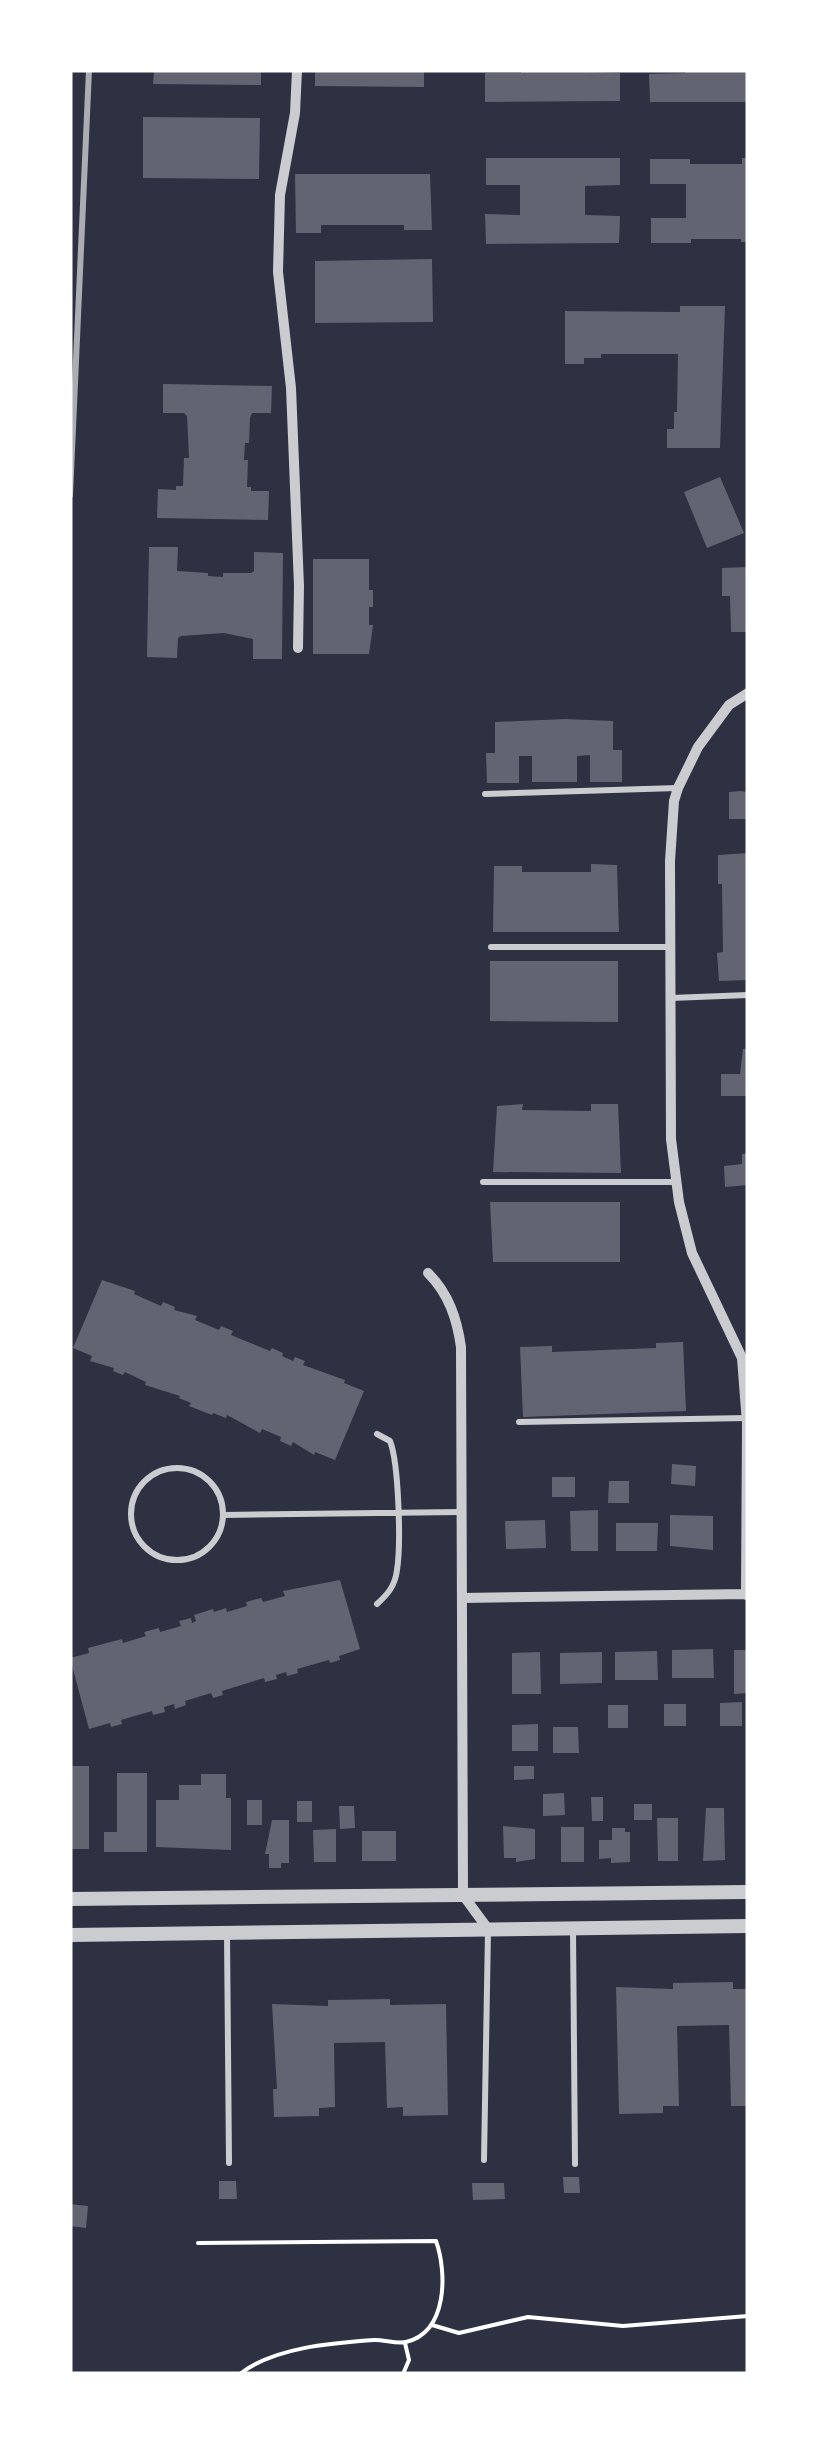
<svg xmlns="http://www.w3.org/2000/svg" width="818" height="2444" viewBox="0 0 818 2444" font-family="Cabin,sans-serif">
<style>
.building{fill:#626471}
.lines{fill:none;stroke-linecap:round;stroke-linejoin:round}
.path{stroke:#fff;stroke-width:4}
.service{stroke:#caccd0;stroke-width:6}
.minor{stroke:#caccd0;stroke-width:10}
.tertiary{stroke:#caccd0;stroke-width:14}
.rail{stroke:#abadb3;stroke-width:6}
</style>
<rect width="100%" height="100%" fill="#2d3142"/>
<path class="building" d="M154 70H261V85L153 84Z
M315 70H424V87L315 86Z
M521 70 620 73V101L485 102V73H521Z
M685 70H748V102H650L649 74 685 73Z
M143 117 260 118 259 179 143 178Z
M486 158H620V185L585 186V215L620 216 619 243 486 244 485 214 520 215V185H486Z
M742 158H748V242H741V239H691V243H651V218H686V184H650V159H690V164H742Z
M295 174H430L432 230H404V225H321V233H296Z
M432 259 433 322 315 323V261Z
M680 306H725L720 448H667V429H674V412H677L678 354H601V358H584V364H565V311L680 312Z
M163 384 272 386 271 413H252L250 418 249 443H245L244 460H248L247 487H251V491H269L268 520 157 518 158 489 176 490V486H183L184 458H189L187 416 184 413H163Z
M720 477 744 533 707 548 684 492Z
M149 547H178L177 571 208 573V576L223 577V573H251L254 571V552L283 553 282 659H253V639L224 633 181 636 178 638 177 658 147 657Z
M313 559H369V590H373V607H369V625H373L369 654H313Z
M748 567V632H731L730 596H722V568Z
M565 719 613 721V750H622V782H590V755L577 756V782H532V756H519V783H487L486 753H495V722Z
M741 791 748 792V819H729V792Z
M748 853V980L719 981 717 953 723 952 722 884H718V855Z
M591 864 617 865 619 932H493L494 866H522V872H591Z
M490 961H618V1022L490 1021Z
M743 1049H748V1091L746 1096H721V1074H740Z
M523 1104 522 1110 591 1111V1104H618L621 1173 493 1172 497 1106Z
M748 1153V1185L725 1187 724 1166 742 1164V1154Z
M490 1202H620V1262H493Z
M102 1280 135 1291 134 1294 161 1306 163 1302 175 1307 174 1310 197 1316 195 1320 219 1330 221 1326 233 1331 231 1335 270 1351 272 1348 283 1353 282 1356 293 1361 295 1357 305 1361 303 1365 345 1380 344 1383 364 1391 335 1460 315 1452 314 1455 293 1442 291 1446 280 1441 281 1437 262 1429 260 1433 227 1415 226 1418 213 1413 212 1415 189 1406 191 1403 179 1398 180 1396 145 1385 146 1382 125 1372 123 1375 113 1371 114 1368 90 1361 92 1356 73 1348Z
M683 1342 686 1411 523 1417 520 1347 552 1346V1352L656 1348V1343Z
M672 1464 696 1466 695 1486 671 1484Z
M552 1477H575V1497H552Z
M609 1481H629V1503H608Z
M598 1510V1551H571L570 1511Z
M670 1515 713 1516V1550L670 1546Z
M545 1520 546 1548 506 1549 505 1521Z
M616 1523H658L657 1551H616Z
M340 1580 360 1649 339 1656 340 1660 330 1663 329 1660 297 1669 298 1673 287 1676 286 1672 276 1675 277 1679 265 1682 264 1678 222 1691 223 1695 213 1698 211 1693 185 1701 186 1705 175 1709 174 1704 164 1707 165 1712 153 1715 152 1711 121 1720 122 1724 111 1727 110 1723 89 1729 70 1658 89 1653 88 1648 122 1639 123 1643 146 1636 144 1632 159 1628 160 1632 181 1626 179 1621 191 1618 192 1623 196 1621 194 1615 213 1609 214 1612 226 1608 227 1612 247 1606 246 1602 261 1598 263 1602 285 1596 283 1591Z
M713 1649 714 1678H672V1650Z
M734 1650H748V1693L734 1694Z
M657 1651 658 1680H615V1652Z
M540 1652 541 1694H512V1653Z
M602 1652V1683L560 1684V1653Z
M742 1702V1726H720V1703Z
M664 1704H686V1726H664Z
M608 1705H628V1728H608Z
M538 1724V1751H512V1725Z
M553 1727H578L579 1753H553Z
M70 1766H89V1849H70Z
M514 1766H534V1779L514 1780Z
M117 1773H147V1852H104V1832H117Z
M201 1774H226V1798H231V1850L156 1847V1800H179V1785H201Z
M564 1793 565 1815 543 1816V1794Z
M591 1797H603V1821H592Z
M247 1800H262V1825H247Z
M297 1801H312V1822H297Z
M634 1804H652V1820H634Z
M339 1806H354L355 1828 340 1829Z
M706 1808H724L725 1860 703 1861Z
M657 1818H678V1861H658Z
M272 1820H289V1863H281V1868H269V1854H265Z
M503 1826 535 1829V1859L516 1862V1858H504Z
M561 1827H584V1862H561Z
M612 1828H625V1832H630V1862L611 1863V1858L599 1859V1840H612Z
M336 1829V1862H314L313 1830Z
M362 1831H396V1861H362Z
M733 1982V1989H748V2106H731L729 2025 677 2026 679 2106H663V2113L619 2114 616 1987 673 1989V1983Z
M390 1999V2005L446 2004 448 2115 403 2116V2107L387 2108 385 2042 334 2043 335 2107 319 2108V2116L274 2117 273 2089H277L272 2004 328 2006V2000Z
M563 2177H579L580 2193H564Z
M219 2181H236L237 2199H219Z
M472 2183H504L505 2199 473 2200Z
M70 2204 88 2206 86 2228 70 2226Z"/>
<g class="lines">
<path class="path" d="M198 2243 436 2241C447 2272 448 2332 406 2342 397 2344 385 2340 375 2340 333 2343 274 2347 240 2374
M432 2325 459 2333 528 2317 623 2326 748 2316
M403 2374 409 2360 405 2343"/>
<path class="service" d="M485 794 677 788
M491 947H670
M671 998 748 995
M483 1182H676
M519 1422 747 1418
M131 1514a46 46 0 1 1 92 0a46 46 0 1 1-92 0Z
M224 1515 461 1512
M377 1604C388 1594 395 1586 397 1570 401 1545 399 1464 390 1441L377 1434
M573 1929 575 2164
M227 1934 229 2163
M484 2160 488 1931"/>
<path class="minor" d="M297 70 295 113 280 195 278 272 291 388 299 586 298 648
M428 1273C449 1294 457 1319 461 1347L463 1895 488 1929
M746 1595 747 1423 742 1358 692 1253 679 1202 671 1139 670 861 674 801 678 788 698 747 729 705 748 693
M462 1598 748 1594"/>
<path class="tertiary" d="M70 1899 748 1892
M70 1935 748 1926"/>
<path class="rail" d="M70 495 89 70"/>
</g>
<rect width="818" height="2444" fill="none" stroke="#ffffff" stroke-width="145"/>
</svg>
